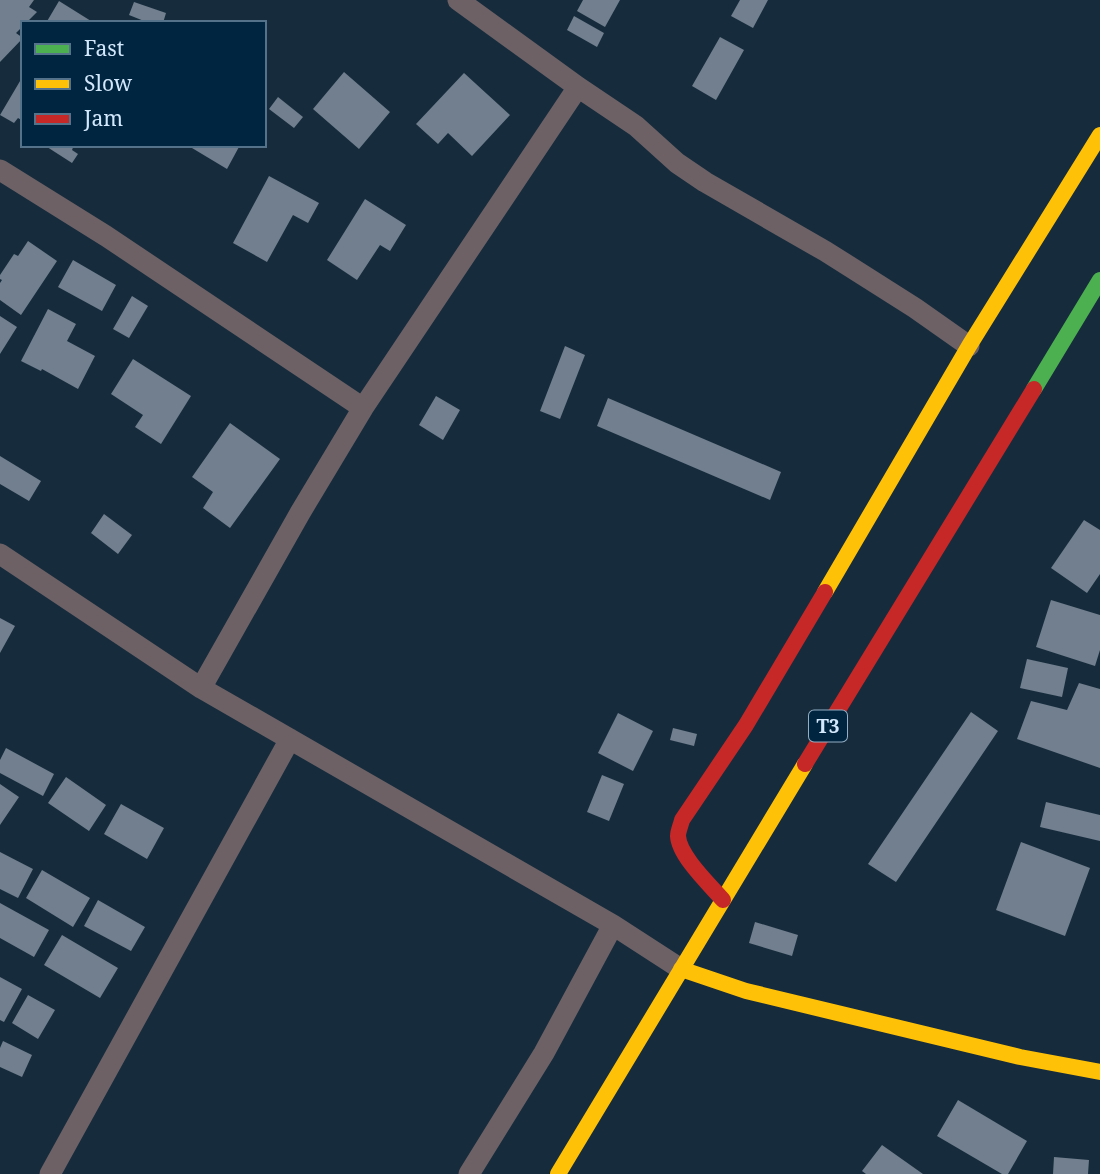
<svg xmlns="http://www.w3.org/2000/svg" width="1100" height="1174" viewBox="0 0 1100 1174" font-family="'Noto Serif',serif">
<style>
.building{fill:#717f8f}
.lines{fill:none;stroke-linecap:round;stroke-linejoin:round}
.street{stroke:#6d6166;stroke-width:21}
.fast{stroke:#4caf50;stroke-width:16}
.slow{stroke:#ffc107;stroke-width:16}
.jam{stroke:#c62828;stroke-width:16}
.labels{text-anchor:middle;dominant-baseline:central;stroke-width:7;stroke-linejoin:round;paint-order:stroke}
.shield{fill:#002541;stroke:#94aec3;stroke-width:2}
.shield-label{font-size:19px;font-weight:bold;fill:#d3e8fb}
</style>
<rect width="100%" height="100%" fill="#162c3c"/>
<path class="building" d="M0 0H34L29 7 37 12 26 23H23V26L16 33 23 38 0 62Z
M583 0H620L605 27 577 11Z
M740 0H768L753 28 731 16Z
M59 1 91 21 90 23H46Z
M134 2 166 13 163 23H149L129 15Z
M574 16 604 33 597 47 567 30Z
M720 37 744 50 716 100 692 86Z
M344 72 390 112 359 149 313 109Z
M464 73 510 115 472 156 448 133 438 144 416 124Z
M23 76V121L18 118 14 123 0 115Z
M278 97 303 117 294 128 269 109Z
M44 145H74L72 150 78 154 72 163Z
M187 145H240L227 169Z
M269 176 319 203 308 223 293 215 267 262 233 243Z
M365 199 406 225 390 251 380 245 357 280 327 260Z
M28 241 57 261 21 315 0 300V283L2 280 0 279V275L14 254 18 256Z
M73 260 116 285 102 311 58 287Z
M132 296 148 306 129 338 113 329Z
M48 309 76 324 67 341 95 356 78 389 42 369 41 371 21 361Z
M0 316 17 327 0 354Z
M565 346 585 355 560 419 540 411Z
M133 359 191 396 161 444 135 427 143 415 111 394Z
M436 396 460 410 443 440 419 425Z
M608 398 781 472 770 500 597 426Z
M230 423 280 459 230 528 203 508 213 492 192 477Z
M0 456 41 481 29 501 0 484Z
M104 514 132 535 118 554 91 533Z
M1084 520 1100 530V574L1087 593 1051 568Z
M1051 600 1100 615V650L1095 666 1036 647Z
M0 618 15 626 0 653Z
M1027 659 1068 668 1062 697 1020 688Z
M1079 683 1100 689V768L1017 739 1031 701 1067 710Z
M971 712 998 731 896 882 868 864Z
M618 713 653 731 633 771 598 753Z
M673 728 697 734 694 746 670 740Z
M6 748 54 774 43 796 0 773V760Z
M602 775 624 784 609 821 587 812Z
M66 777 106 805 89 831 48 803Z
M0 784 19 797 0 825Z
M1046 802 1100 815V841L1040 827Z
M121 804 164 828 147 859 104 834Z
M1021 842 1090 868 1065 936 996 910Z
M0 852 33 869 18 898 0 889Z
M42 870 90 898 73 927 26 898Z
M98 900 145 927 131 951 84 926Z
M0 903 49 930 34 957 0 938Z
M755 922 798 935 792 956 749 943Z
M62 935 118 968 100 998 44 965Z
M0 977 22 989 4 1022 0 1020Z
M28 995 55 1010 38 1039 12 1023Z
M3 1041 32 1055 22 1077 0 1067V1048Z
M958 1100 1027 1141 1008 1174H1002L937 1136Z
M882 1145 923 1174H866L862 1171Z
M1054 1157 1089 1160 1088 1174H1053Z"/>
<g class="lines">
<path class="street" d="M458 0 578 87 636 126 677 163 705 182 825 251 915 308 969 346
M0 170 106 236 363 408
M0 554 201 688 613 925 681 969
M201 688 300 513 363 408 578 87
M50 1174 290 739
M469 1174 544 1053 613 925"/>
<path class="fast" d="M1034 389 1100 280"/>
<path class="slow" d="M825 592 969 346 1100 135
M681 969 746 991 1020 1057 1100 1072
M558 1174 805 764"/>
<path class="jam" d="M805 764 1034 389
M723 900C710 885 679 856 678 836 678 831 681 825 682 820L746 725 825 592"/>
</g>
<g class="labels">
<rect class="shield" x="809" y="710.5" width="38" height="31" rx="5"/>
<g class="shield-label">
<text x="828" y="726">T3</text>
</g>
</g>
<rect x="21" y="21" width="245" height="126" fill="#002541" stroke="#54738b" stroke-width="2"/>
<rect x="35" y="44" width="35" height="10" fill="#4caf50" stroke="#54738b" stroke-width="2"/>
<text x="84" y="56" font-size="21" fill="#d3e8fb">Fast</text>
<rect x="35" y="79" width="35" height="10" fill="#ffc107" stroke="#54738b" stroke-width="2"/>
<text x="84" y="91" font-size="21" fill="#d3e8fb">Slow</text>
<rect x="35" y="114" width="35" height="10" fill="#c62828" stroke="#54738b" stroke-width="2"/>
<text x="84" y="126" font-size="21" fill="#d3e8fb">Jam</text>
</svg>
